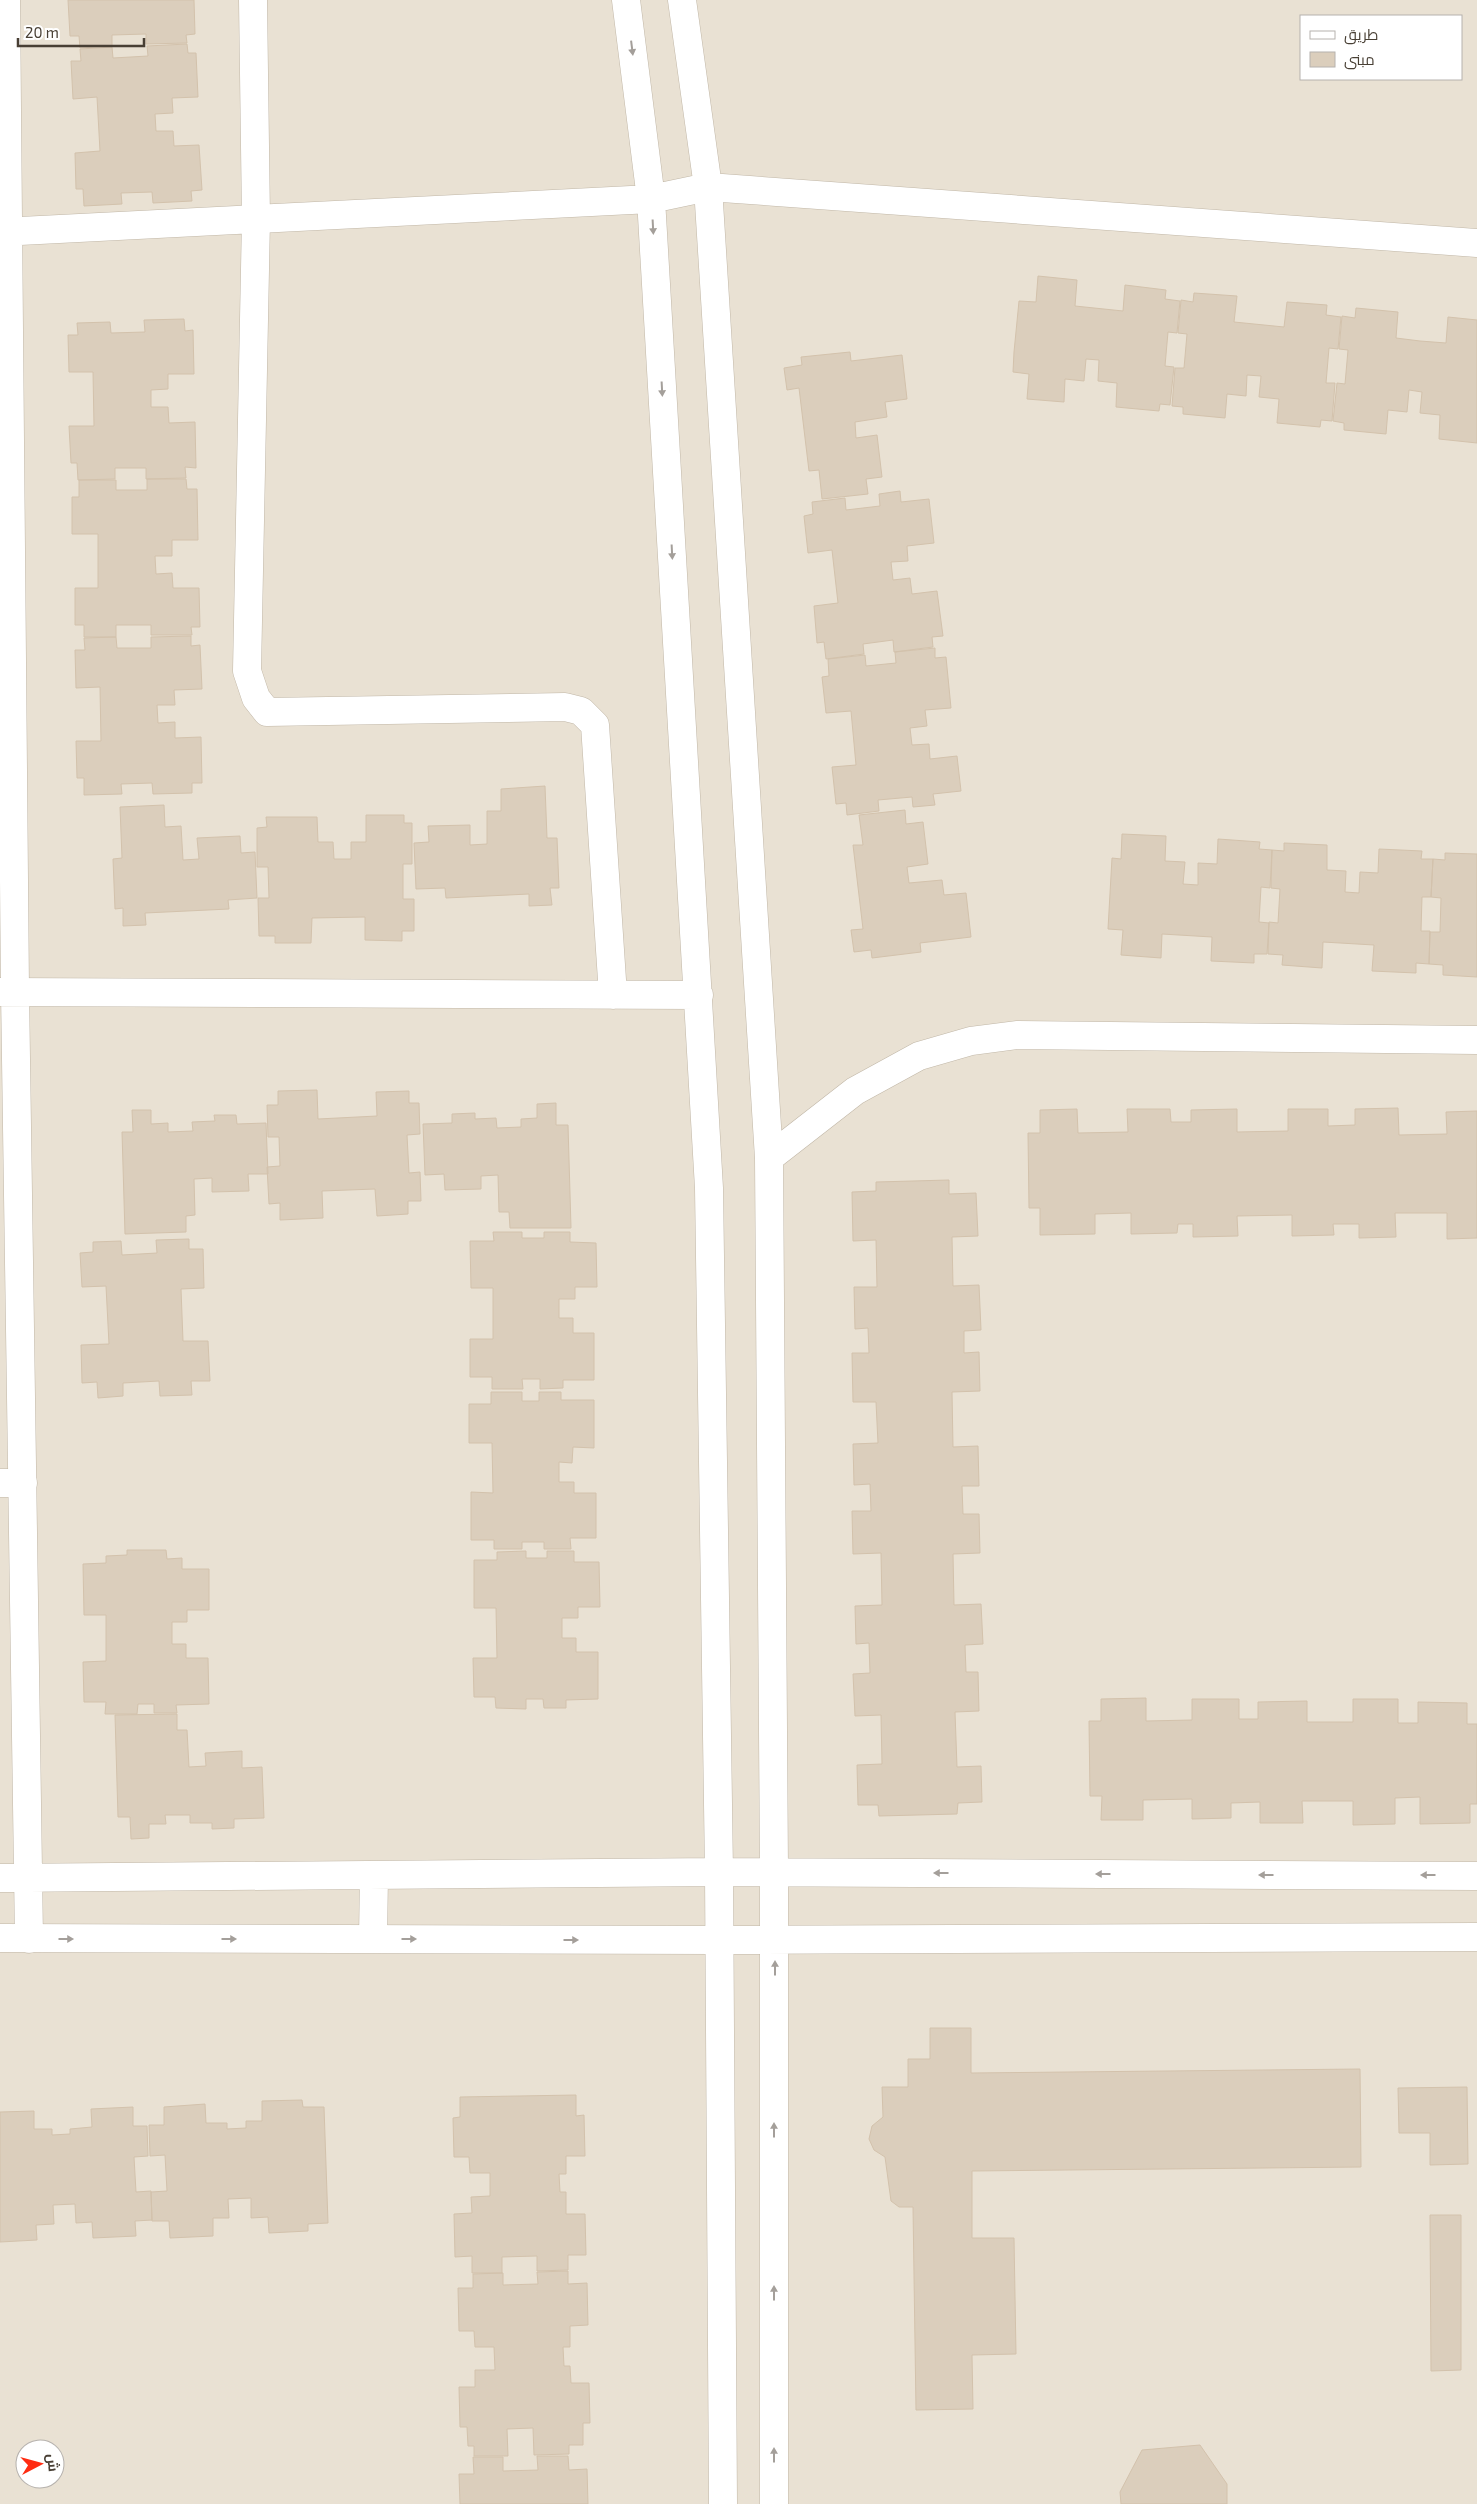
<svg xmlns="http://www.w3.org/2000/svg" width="1477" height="2504" viewBox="0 0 1477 2504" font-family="'Exo 2',Cairo,sans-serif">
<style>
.residential{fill:#e9e1d3;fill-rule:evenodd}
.building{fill:#dbcebc;stroke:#d3c2ac}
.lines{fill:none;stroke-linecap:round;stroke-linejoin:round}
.street-casing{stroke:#c1b7a7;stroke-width:29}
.street{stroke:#fff;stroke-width:28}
.oneway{fill:#a49f9a}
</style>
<rect width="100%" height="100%" fill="#f5efe5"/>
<path class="residential" d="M0 0H1477V2504H0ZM1301 16H1461V79H1301ZM25 2449H55V2479H25Z"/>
<path class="building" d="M68 0H194L195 34 186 35 187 43 146 44V34L112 35V46L80 48 79 36H70Z
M187 44 188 53H196L198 97 172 98 173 113 155 114 156 131H173L174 146 199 145 202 190 191 191 192 201 153 203 152 192 121 193 122 204 84 206 83 189H76L75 153 100 151 97 97 73 99 71 61H81L80 49 112 47 113 58 148 56 147 46Z
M1038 276 1077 280 1075 306 1123 311 1125 285 1166 290 1165 299 1180 301 1177 333 1168 332 1165 366 1174 367 1170 405 1160 404 1159 411 1116 407 1117 383 1098 381 1099 360 1086 359 1084 381 1065 379 1064 402 1027 399 1029 374 1013 372 1014 352 1019 301 1036 302Z
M1194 293 1237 296 1234 322 1284 327 1287 302 1327 305 1326 315 1341 317 1338 349 1329 348 1326 383H1335L1332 421 1321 420 1320 427 1277 423 1279 399 1259 397 1261 376 1247 375 1246 396 1227 394 1225 418 1183 414V407L1172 406 1175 368H1184L1187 334 1178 333 1181 300 1193 302Z
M1356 308 1398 312 1396 338 1420 341 1446 343 1448 317 1477 320V443L1439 439 1440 415 1420 413 1422 392 1409 390 1407 412 1388 410 1386 434 1344 430V423L1333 421 1337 383 1345 384 1348 350 1339 349 1342 316 1355 318Z
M184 319 185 331 193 330 194 374H168V389L151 390V407H168L169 423 195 422 196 468 185 467 186 478 146 479V468H115V479L78 480 77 463H71L69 426H94L93 372H69L68 335H78L77 323 110 322 111 333 145 332 144 320Z
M850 352 851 361 902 355 907 399 885 402 887 417 855 422 856 438 877 435 882 477 866 479 868 494 822 499 819 470 809 471 799 388 787 390 784 368 802 365 801 357Z
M147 479H186L187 489H197L198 540H172V556H155L156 574 172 573 173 588H199L200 627H191L192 635H151V625H116V637H84V625H75V588H98V534H72V497H79V480H116V490H147Z
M900 491 901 502 929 499 934 543 907 546 908 561 891 562 893 580 910 578 912 594 937 591 943 636 932 637 933 647 894 652 893 640 863 644 864 654 826 659 824 642 817 643 814 606 838 603 832 550 808 553 804 516 813 514 812 502 845 498 846 510 880 506 879 494Z
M191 636V646L200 645 202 689 174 690 175 705H157L158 723 175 722V738L201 737 202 783H192V793L153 794 152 783 121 784 122 794 84 795V778H77L76 741H101L100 687 76 688 75 650H85L84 638 116 637 117 648H151V637Z
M935 648V658L946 657 951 708 925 710 927 726 910 728 912 745 929 744 930 759 957 756 961 791 933 794 935 805 913 807 912 797 878 800 879 811 847 815 846 803 836 804 832 767 856 765 851 711 826 713 822 677 829 676 828 659 865 655 866 666 896 663 895 652Z
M545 786 547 838H557L559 888H550L552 905 529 906V894L446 898 445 888 416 889 414 843 429 842 428 826 470 825V845L487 844V811H501V789Z
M164 805 165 827 181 826 183 860 199 859 197 838 240 836 241 853 255 852 257 898 228 900 229 909 145 913 146 925 123 926V908L115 909 113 859 122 858 120 807Z
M905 810 906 824 923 822 928 864 907 867 909 883 942 880 944 895 966 893 971 937 920 943 921 952 872 958 871 950 854 952 851 930 863 929 853 845H863L859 815Z
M366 815H404V823H412V864H403V899H414V931H402V941L365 940V917L312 918 311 943H275V936H259L258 898H269L268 867H257V828L267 827 266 817H317L318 842H333L334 859H351V842H366Z
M1122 834 1166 836 1165 861 1185 862 1183 884 1198 885V863L1217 864 1218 839 1260 842 1259 849 1272 850 1270 888 1261 887 1259 922 1269 923 1267 954H1254V963L1211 961 1212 937 1162 934 1161 958 1121 955 1123 930 1108 929 1112 858 1121 859Z
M1284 843 1327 845V870L1346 871 1345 892 1359 893 1360 872 1378 873 1379 849 1422 851 1421 859H1433L1431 897H1422L1421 931H1430L1429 964 1416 963V973L1372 971 1374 945 1323 942 1322 968 1282 965 1283 955 1268 954 1269 922 1278 923 1280 889 1271 888 1272 850 1284 851Z
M1445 853 1477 854V977L1443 975V965L1429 964 1430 932H1440L1441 898 1431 897 1433 859 1445 860Z
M317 1090 318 1119 377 1116 376 1092 409 1091V1103H419L420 1134 407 1135 409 1173 420 1172 421 1201H408V1214L377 1216 375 1189 322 1191 323 1218 280 1220V1203L269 1204 267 1167 280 1166 279 1137H268L267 1105H278V1091Z
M556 1103V1125H568L571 1228H510L509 1212H499L498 1175 481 1176V1189L445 1190 444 1174 425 1175 423 1124 452 1123V1114L475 1113V1119L496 1118 497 1128 521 1127V1119L537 1118V1104Z
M1398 1108 1399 1135 1447 1134 1446 1112 1477 1111V1238L1447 1239V1213H1395L1396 1237 1359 1238V1224H1333L1334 1235 1292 1236V1215L1237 1216 1238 1236 1193 1237V1224H1178L1177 1233 1131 1234V1213L1095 1214V1234L1040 1235V1208H1029L1028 1133H1040V1110L1077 1109 1078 1133 1128 1132 1127 1109H1170L1171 1122H1191V1110L1237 1109V1132L1288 1131V1109H1328V1126L1355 1125V1109Z
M132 1110H151V1124L168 1123V1132L193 1131 192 1122 215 1121 214 1115H236L237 1124 266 1123 268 1174H248L249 1191 212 1192V1178L194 1179 195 1215 186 1216V1232L125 1234 122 1132H133Z
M949 1180V1194L976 1193 978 1236 952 1237 953 1286 979 1285 981 1330 964 1331V1353L979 1352 980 1391 952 1392 953 1447 978 1446 979 1486H962L963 1514H979L980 1553 953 1554 954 1605 981 1604 983 1644 965 1645 966 1672H978L979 1711 955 1712 957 1767 981 1766 982 1802 958 1803 957 1814 879 1816 878 1805H858L857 1765 882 1764 881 1715 855 1716 853 1674 870 1673 869 1643 856 1644 855 1606 882 1605 881 1553 853 1554 852 1511H871L870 1484 854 1485 853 1444 878 1443 876 1402H853L852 1353H869L868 1328 855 1329 854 1287H877L876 1240 853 1241 852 1192 876 1191V1182Z
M493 1232H522V1238H544V1232H570V1242L596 1243 597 1287H575V1299H559V1318H573V1333H594V1380H563V1388L540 1389V1379H522L523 1389H492V1377H470V1339H493V1288H471L470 1241H494Z
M189 1239V1249H203L204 1288 181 1289 183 1341H208L210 1381H191L192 1395 160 1396 159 1381 123 1383V1396L98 1398 97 1382 82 1383 81 1345 109 1344 106 1286 82 1287 80 1253 93 1252V1242L121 1241 122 1255 157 1253 156 1240Z
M491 1392H522V1401H539V1392H561V1400H594V1448L573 1447 572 1463 559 1462V1482H574V1493H596V1538H570L571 1549H544V1542H522V1549H494V1540H471V1492L493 1493 492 1443H469V1404H491Z
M127 1550H166L167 1559 182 1558V1569H209V1610H187V1622H172V1644H186V1658H208L209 1704 176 1705 177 1713H154V1704H138L137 1714H105L106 1702H84L83 1662 106 1661V1615H84L83 1564 106 1563V1556L127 1555Z
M526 1551V1558H547V1551H574V1562H599L600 1607H578V1618H562V1638H576V1652H598V1699L566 1700V1708H544L543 1699H526V1709L496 1708 495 1697H474L473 1658H497L496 1608H474V1560H497V1552Z
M1146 1698V1721L1192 1720V1699H1239V1719H1258V1702L1307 1701V1722H1353V1699H1398V1723H1418V1702L1467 1703V1724H1477V1804H1470V1823L1420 1824V1797L1395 1798V1824L1353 1825V1801H1302L1303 1823H1260V1802L1231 1803V1818L1192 1819V1799L1143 1800V1820H1101L1102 1796H1090L1089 1721H1101V1699Z
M177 1714V1730H187L189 1767 206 1766 205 1753 242 1751V1768L262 1767 264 1818 234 1819V1828L212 1829V1823H190V1815H165L166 1824H149V1838L131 1839 130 1817H118L115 1715Z
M930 2028H971V2073L1360 2069 1361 2167 972 2171V2238H1014L1016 2354 972 2355 973 2409 916 2410 913 2207H899L891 2201 885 2157 874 2150 869 2139 872 2126 883 2117 882 2087H908V2059H930Z
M1467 2087 1468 2164 1430 2165V2133H1399L1398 2088Z
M576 2095V2116L584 2115 585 2156H566V2174H559L560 2192H566V2214H585L586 2255H568V2270L537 2271V2256L502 2257V2273H472V2256L455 2257 454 2214 472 2213 471 2197 490 2196V2173H470L469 2157H454L453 2118 460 2117V2097Z
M302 2100 303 2107H324L328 2223 308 2224V2231L269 2233 268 2217 251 2218V2198L228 2199 229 2218H213V2236L170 2238 169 2221H152L151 2192 167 2191 165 2155 150 2156 149 2125H164V2107L205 2104 206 2123H227V2129L246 2128V2121H262V2101Z
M133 2107V2126H147L148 2156 134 2157 136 2192 151 2191 152 2220 135 2221 136 2236 93 2238 92 2222 76 2223 75 2204 53 2205 54 2224 36 2225 37 2240 0 2242V2112L34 2111V2129H52V2135L70 2134V2129L92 2127 91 2109Z
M1430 2215H1461V2370L1431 2371Z
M568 2271V2284L587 2283 588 2325 570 2326V2347H563L564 2366H570L571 2383H589L590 2423H583V2445H569V2454L534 2455 533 2428 507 2429 508 2456H474V2446H468L467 2427H460L459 2387H475V2370H495L494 2347H475L474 2331H459L458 2288H473V2274L503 2273V2285L538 2284 537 2272Z
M1200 2445 1227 2484V2504H1121L1120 2492 1142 2450Z
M537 2456H568L569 2470 587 2469 588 2504H460L459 2474H474L473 2457H503V2471L538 2470Z"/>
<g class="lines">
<defs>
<path id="street" d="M6 0 15 991 29 1939
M253 0 256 219 247 671 256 698 267 712 565 707 581 711 595 725 613 995
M626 0 651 199 709 1188 719 1872 723 2504
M682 0 708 187 769 1158 774 1872V2504
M0 232 651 199 708 187 1477 243
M0 992 699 995
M769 1158 855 1091 919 1056 971 1041 1018 1035 1477 1040
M0 1483H23
M0 1878 719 1872 1477 1876
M0 1938 719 1940 1477 1937
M373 1939 374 1875"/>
</defs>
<use href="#street" class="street-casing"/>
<use href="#street" class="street"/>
</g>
<defs><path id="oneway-solid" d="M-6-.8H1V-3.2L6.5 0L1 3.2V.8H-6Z" transform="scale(1.25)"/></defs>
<g class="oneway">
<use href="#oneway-solid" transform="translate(632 48) rotate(83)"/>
<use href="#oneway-solid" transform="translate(653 227) rotate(87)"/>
<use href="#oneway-solid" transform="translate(662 389) rotate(87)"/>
<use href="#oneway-solid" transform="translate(672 552) rotate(87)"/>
<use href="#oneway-solid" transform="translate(941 1873) rotate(-180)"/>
<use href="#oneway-solid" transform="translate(1103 1874) rotate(-180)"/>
<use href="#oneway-solid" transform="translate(1266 1875) rotate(-180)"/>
<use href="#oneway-solid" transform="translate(1428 1875) rotate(-180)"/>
<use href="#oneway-solid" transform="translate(66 1939)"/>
<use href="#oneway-solid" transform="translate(229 1939)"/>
<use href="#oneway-solid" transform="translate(409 1939)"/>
<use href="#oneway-solid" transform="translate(571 1940)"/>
<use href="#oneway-solid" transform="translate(775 1968) rotate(-90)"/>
<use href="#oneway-solid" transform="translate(774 2130) rotate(-90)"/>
<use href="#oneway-solid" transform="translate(774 2293) rotate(-90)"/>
<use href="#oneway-solid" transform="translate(774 2455) rotate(-90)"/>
</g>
<rect x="1300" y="15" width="162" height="65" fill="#ffffff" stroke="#b6b2ae"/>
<rect x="1310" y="31" width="25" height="8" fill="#ffffff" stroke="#b6b2ae"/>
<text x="1344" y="40" font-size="15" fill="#483f34">طريق</text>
<rect x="1310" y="52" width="25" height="15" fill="#dbcebc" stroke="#b6b2ae"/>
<text x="1344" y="65" font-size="15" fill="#483f34">مبنى</text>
<g transform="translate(40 2464) rotate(84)"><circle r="24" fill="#ffffff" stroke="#b6b2ae"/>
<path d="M0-4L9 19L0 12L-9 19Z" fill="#ff2c12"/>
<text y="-8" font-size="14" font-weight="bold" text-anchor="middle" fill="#483f34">ش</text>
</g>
<path d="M18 38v8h126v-8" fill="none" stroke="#483f34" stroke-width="2.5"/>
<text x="25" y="38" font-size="15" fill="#483f34" stroke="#ffffff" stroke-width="4" paint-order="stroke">20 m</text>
</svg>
